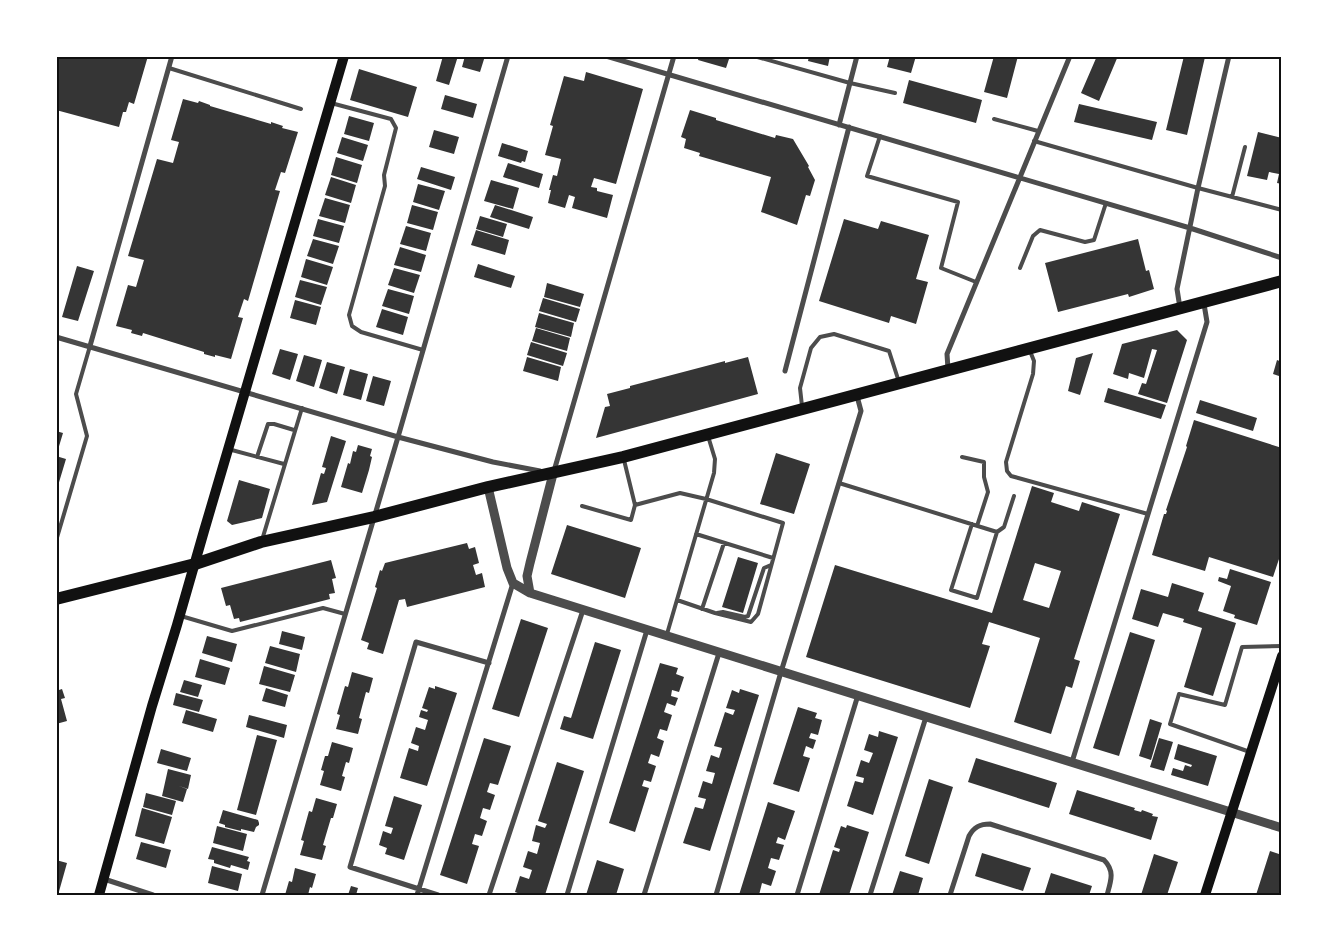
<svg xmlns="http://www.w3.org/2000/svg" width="1338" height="951" viewBox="0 0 1338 951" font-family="'DM Sans',sans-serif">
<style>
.building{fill:#353535;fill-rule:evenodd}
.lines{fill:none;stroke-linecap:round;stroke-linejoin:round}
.service{stroke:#4c4c4c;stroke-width:4}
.minor{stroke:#4c4c4c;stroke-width:5}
.tertiary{stroke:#4c4c4c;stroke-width:9}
.secondary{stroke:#111;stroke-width:10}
.primary{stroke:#111;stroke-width:12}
.neatline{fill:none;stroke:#111;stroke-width:2}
</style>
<rect width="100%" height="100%" fill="#fff"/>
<path class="building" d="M56 56H148L134 104 129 102 126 112H123L119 127 56 110Z
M443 56H458L449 85 436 81Z
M465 56H485L480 72 462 67Z
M699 56H730L726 68 698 60Z
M809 56H830L828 66 808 61Z
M890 56H916L911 73 887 67Z
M994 56H1018L1007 98 984 92Z
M1097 56H1118L1099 101 1081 93Z
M1184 56 1205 57 1187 135 1166 130Z
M359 69 417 87 408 117 350 100Z
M586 72 643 89 616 184 594 178 591 187 597 188V191L613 195 607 218 572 208 575 197 569 195 565 208 548 203 551 190H549L553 175 557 176 561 159 545 155 553 126 550 125 564 76 584 81Z
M909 80 982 100 976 123 903 103Z
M445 95 477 104 473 118 441 109Z
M183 99 198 103 199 101 210 105V106L271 124V122L283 126 282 128 298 132 285 173 281 172 275 190 280 191 248 301 244 299 238 317 243 318 231 359 215 355V357L204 354V352L143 333 142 336 131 333 132 330 116 326 128 285 136 287 144 260 128 256 157 159 173 163 179 142 171 140Z
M1079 104 1157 122 1152 140 1074 122Z
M690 110 716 118V120L775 138 776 135 793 139 809 166 808 167 815 180 810 196 806 195 797 225 761 212 771 177 699 156 700 153 684 148 686 139 681 137Z
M349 116 374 123 369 141 344 134Z
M434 130 459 137 454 154 429 147Z
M1258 132 1282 138V184L1277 183 1279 174 1269 172 1267 180 1247 176Z
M342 137 368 145 363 161 337 153Z
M502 143 528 151 525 162 522 161 521 163 498 156Z
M336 157 362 165 357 183 331 175Z
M508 163 543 174 539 188 503 177Z
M421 167 455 177 451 190 417 179Z
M331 177 356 185 351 203 325 195Z
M491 180 519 188 513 209 484 201Z
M418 184 445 191 439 210 413 202Z
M325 198 350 205 345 223 319 216Z
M412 205 438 212 433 230 407 223Z
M495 205 533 217 529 229 490 217Z
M480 216 507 224 503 237 476 229Z
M318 219 344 226 339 243 313 236Z
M844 219 878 229 881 221 929 235 916 279 928 282 916 324 891 316 889 323 819 301Z
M406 226 431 233 426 251 400 244Z
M476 230 509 240 505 255 471 245Z
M313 239 339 246 333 264 307 256Z
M1138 239 1146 271 1149 270 1154 289 1129 297 1128 294 1058 312 1045 263Z
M400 247 426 255 421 272 394 265Z
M306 259 333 267 327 285 301 277Z
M478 264 515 276 511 288 474 277Z
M77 266 94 271 78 321 62 317Z
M394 268 420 275 414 293 388 285Z
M300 280 327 287 321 305 295 297Z
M547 283 584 294 580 307 544 297Z
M388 289 414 296 409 314 382 306Z
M543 298 580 309 576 322 539 311Z
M295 300 321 307 316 325 290 318Z
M382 309 408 317 403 335 376 327Z
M539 313 574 323 571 337 535 327Z
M536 328 570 338 567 351 532 341Z
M1177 330 1187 340 1167 403 1138 394 1142 383 1146 384 1157 350 1152 349 1144 378 1129 373 1128 379 1113 374 1122 344Z
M531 342 567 353 563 366 527 355Z
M280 349 298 354 290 380 272 374Z
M1093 353 1080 395 1068 391 1076 358Z
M304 355 322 360 314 387 296 381Z
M527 357 561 367 558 381 523 371Z
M748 357 758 394 596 438 605 407 610 406 607 394 630 388V386L725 361V363Z
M1277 360 1282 362V377L1273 374Z
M327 362 345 367 337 394 319 388Z
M350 369 368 374 361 400 343 395Z
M373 376 391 381 384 406 366 401Z
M1108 388 1166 405 1161 419 1104 402Z
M1200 400 1257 418 1253 431 1196 413Z
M1194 420 1282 448V550L1273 577 1209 557 1205 571 1152 555 1164 514H1166L1167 511 1166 510 1187 447 1186 446Z
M56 431 63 433 57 453H56Z
M331 436 346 441 327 502 312 505 321 473 324 474 326 468 322 467Z
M358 445 372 449 370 456 372 457 369 470 362 493 341 487 348 463 350 464 353 451 356 452Z
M776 453 810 464 794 514 760 504Z
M56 456 66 459 57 489H56Z
M239 480 270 489 262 518 232 525 227 521Z
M1032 486 1054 493 1051 502 1079 511 1082 502 1120 514 1074 659 1080 661 1072 688 1066 686 1051 734 1014 722 1040 638 989 622 982 644 990 646 970 708 806 657 835 565 992 613ZM1035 563 1061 571 1049 608 1023 600Z
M567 525 641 548 625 598 551 574Z
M467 543 469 549 475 547 479 563 473 565 476 575 482 573 485 587 407 607 405 599 399 600 383 654 367 649 369 643 361 640 377 588 375 587 380 570 382 571 385 563Z
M738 557 758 563 743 613 722 607Z
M331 560 336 578 332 579 335 593 329 594 330 599 240 622 239 618 234 619 230 605 226 606 221 588Z
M1230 569 1271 582 1257 625 1234 618 1235 615 1223 611 1231 586 1218 581 1219 577 1227 579Z
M1172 583 1204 593 1198 611 1236 623 1213 696 1184 687 1202 628 1183 622 1184 619 1163 613 1158 627 1132 619 1141 589 1168 597Z
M521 619 548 628 519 717 492 709Z
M282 631 305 637 302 650 279 644Z
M1130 632 1155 640 1119 756 1093 748Z
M207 636 237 644 232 662 202 653Z
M595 642 621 650 593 739 560 729 564 716 571 718Z
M270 646 300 654 296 672 265 663Z
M200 659 230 668 225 685 195 677Z
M660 663 678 668 676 674 684 677 679 692 672 690 671 696 678 698 675 706 667 703 664 712 672 715 667 731 660 729 657 738 664 741 659 757 651 754 648 763 656 766 651 782 644 780 642 786 649 788 635 832 609 823Z
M264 666 295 675 290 692 259 684Z
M352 672 373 678 369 693 366 692 359 718 362 719 358 734 336 729 340 715 337 714 345 686 348 687Z
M184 680 202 685 198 697 180 692Z
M57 682 59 690 62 689 65 698 61 699 67 721 56 724Z
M435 686 457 693 427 786 400 778 409 748 418 751 419 746 411 743 416 727 425 730 428 720 419 717 421 710 427 712 428 710 422 708 429 687 435 689Z
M266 688 288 695 285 707 262 701Z
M740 689 759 695 710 851 683 843 695 807 703 809 706 799 698 797 703 781 712 784 715 773 706 771 711 755 719 758 722 748 714 746 725 712 733 715 735 710 726 708 732 690 739 693Z
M176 693 203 700 199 712 173 705Z
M798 707 817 713 815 718 822 720 818 735 811 733 809 738 816 740 813 749 806 746 803 756 810 758 799 792 773 784Z
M186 710 217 719 213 732 182 723Z
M249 715 287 725 284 738 246 727Z
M1150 719 1162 723 1151 760 1139 756Z
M879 731 898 737 873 815 847 806 855 781 863 783 864 778 856 776 861 760 869 763 873 753 864 750 869 734 878 737Z
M257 735 277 740 256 815 237 810Z
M484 738 511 746 498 785 490 783 487 792 495 795 490 810 483 808 480 818 487 821 482 836 475 834 472 844 479 846 467 884 440 875Z
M1159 738 1173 742 1164 771 1150 767Z
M332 742 353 748 349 763 346 762 342 776 345 777 341 791 320 785 324 771 321 770 325 756H328Z
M1178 744 1217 756 1208 786 1171 775 1173 768 1183 771 1185 765 1191 767 1192 765 1174 759Z
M161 749 191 758 187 771 157 763Z
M976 758 1057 783 1049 808 968 782Z
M557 762 584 771 545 895H523L515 892 520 876 529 879 532 870 523 867 528 851 537 854 540 843 532 841 536 825 545 828 547 824 538 821Z
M168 769 191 775 188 789 179 786 187 789 183 802 162 796Z
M929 779 953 787 929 864 905 856Z
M1077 790 1135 808 1134 810 1141 812 1142 810 1153 814 1152 816 1158 817 1151 840 1069 814Z
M146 793 176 801 172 815 143 807Z
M394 796 422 805 404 860 385 854 387 848 379 845 383 831 391 834 393 828 385 826Z
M316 798 337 804 333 818H331L323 845 326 846 322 860 300 855 304 841 301 840 309 811 312 812Z
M768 802 795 811 785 840 778 837 776 843 784 845 779 860 771 858 768 868 776 871 771 886 762 883 759 895H739Z
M142 808 172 817 164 844 135 836Z
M223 810 258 820 259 823V825L256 827 254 832 241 829V831L225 827V825L219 823Z
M847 825 869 832 849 895H819L833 850 839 852 840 849 834 847 841 826 846 828Z
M217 826 247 834 243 851 213 843Z
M141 842 171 850 166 868 136 859Z
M212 847 249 857 247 861 250 862 248 870 231 865 230 868 214 863V860L208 859Z
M1270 851 1282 855V895H1256Z
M982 853 1031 868 1023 891 975 876Z
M1154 854 1178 862 1167 895H1141Z
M56 860 67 863 58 895H56Z
M597 860 624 869 616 895H586Z
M212 866 242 874 238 891 208 883Z
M295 868 316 874 312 888 310 887 308 895H285L289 881 292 882Z
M900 871 923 878 918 895H892Z
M1051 873 1092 886 1089 895H1044Z
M351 886 358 888 356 895H348Z"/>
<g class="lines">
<path class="service" d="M754 56 850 83 895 93
M169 68 301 109
M331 103 391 119 396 128 384 175 385 186 349 315 352 326 361 332 423 350
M994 119 1038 131
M880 136 867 176 958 202 941 268 976 282
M1034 141 1198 188 1282 210
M1232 197 1245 147
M1020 268 1033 236 1040 230 1085 242 1094 240 1106 203
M1030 351 1034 361 1033 374 1006 462 1007 471 1011 476 1148 514
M802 406 800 388 811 348 820 337 834 334 889 351 899 382
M228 449 284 464
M257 457 268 424H274L294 430
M962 457 984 462V477L988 492 977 526
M839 483 997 532 977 598 951 590 972 524
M635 505 680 493 706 499 783 523 758 614 751 622 715 613 677 600
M582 506 631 520 635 505 624 460
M997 532 1004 527 1014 496
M696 534 773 558
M262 540 302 408
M56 541 87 436 76 394 90 346
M702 609 724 543
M717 613 723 612 745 617 748 616 764 568 771 565
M181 616 232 631 323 608 345 614
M667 634 714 473 715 459 708 436
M1250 752 1170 724 1179 694 1225 705 1242 647 1282 646"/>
<path class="minor" d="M606 56 1190 228 1282 258
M839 125 857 56
M1180 308 1177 289 1198 188 1229 56
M56 337 398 437 493 462 540 471
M90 346 172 56
M948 369 947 354 1070 56
M785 371 849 127
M554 471 674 56
M1072 762 1207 322 1204 304
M104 879 153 895
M262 895 398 437 508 56
M417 895 513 583
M438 895 350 867 416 642 489 663
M489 895 583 610
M567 895 647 630
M644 895 719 653
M716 895 781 672 861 411 857 396
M797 895 858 695
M870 895 926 717
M950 895 969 836C974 827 980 824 990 824L1104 860C1115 871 1111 881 1107 895"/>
<path class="tertiary" d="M488 487 507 568 513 583 530 593 1282 828
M530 593 527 576 530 563 553 474"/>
<path class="secondary" d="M99 895 152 706 177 625 204 531 344 56
M1205 895 1282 656"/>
<path class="primary" d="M56 599 195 564 261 542 374 517 488 487 623 457 1282 281"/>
</g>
<rect width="1338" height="951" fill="none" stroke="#ffffff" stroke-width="115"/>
<rect x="58" y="58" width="1222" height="836" class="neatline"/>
</svg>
